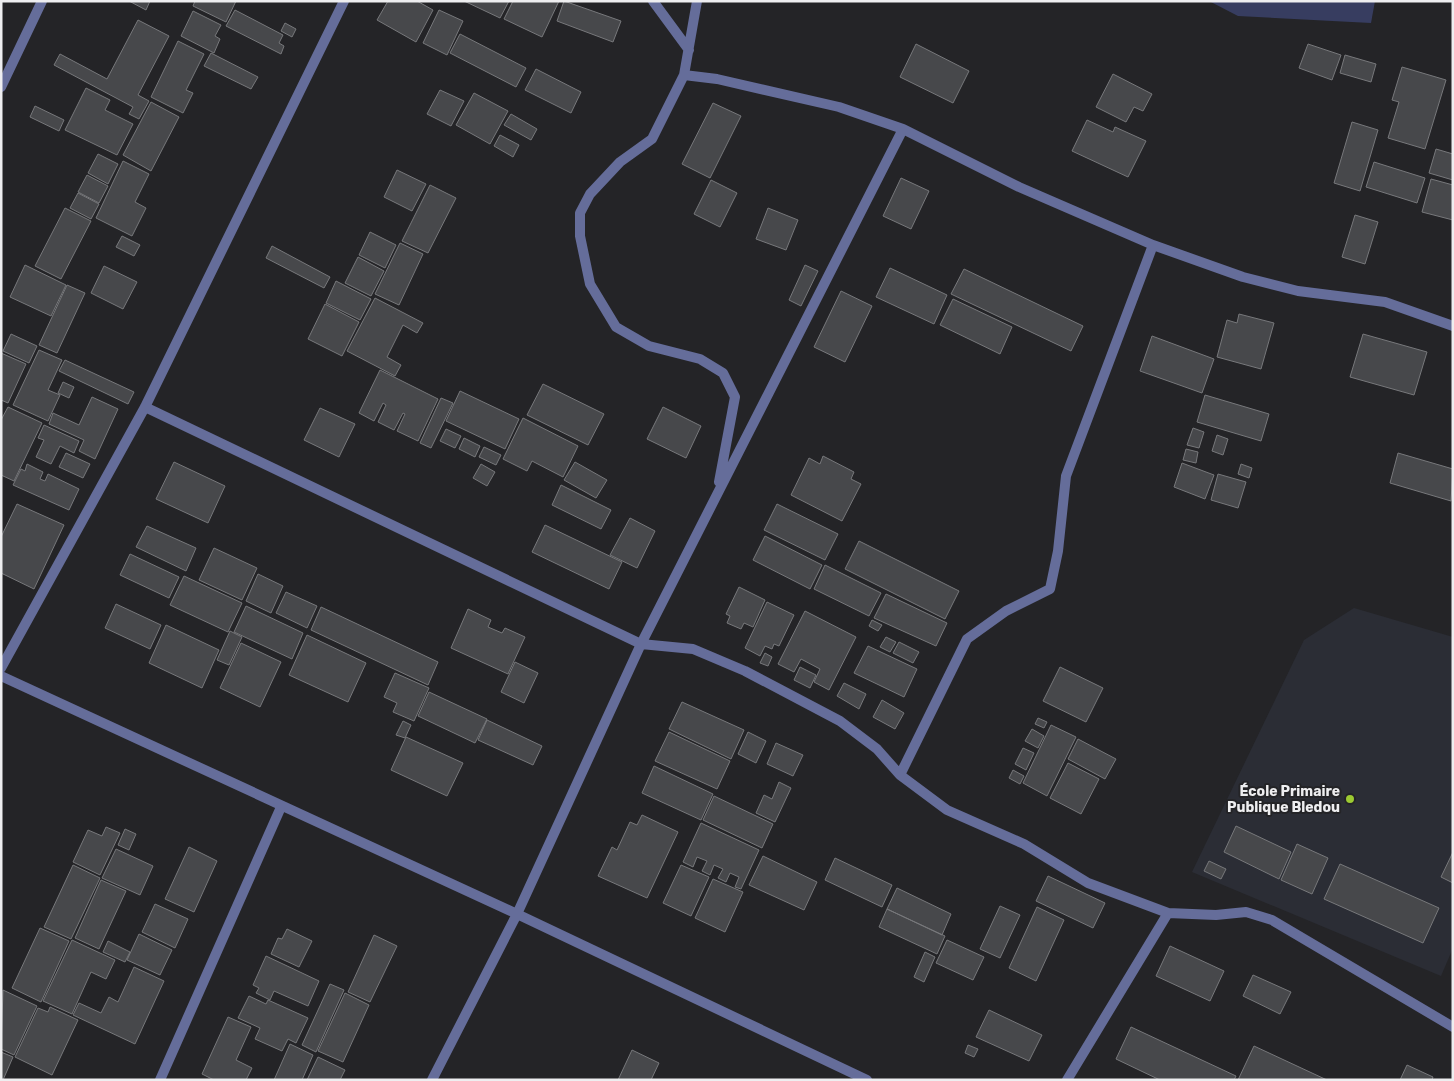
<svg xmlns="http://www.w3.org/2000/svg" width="1454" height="1081" viewBox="0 0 1454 1081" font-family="Rubik,sans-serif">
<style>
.built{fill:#2b2d35}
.green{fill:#373d60}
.building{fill:#47484b;stroke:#77787b}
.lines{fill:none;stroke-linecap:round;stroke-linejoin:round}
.street{stroke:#656d9a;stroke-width:10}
.poi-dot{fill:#9cca32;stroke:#242427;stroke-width:2}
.labels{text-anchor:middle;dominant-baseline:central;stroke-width:4;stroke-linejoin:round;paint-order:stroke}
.poi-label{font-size:14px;font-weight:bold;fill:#eeeef0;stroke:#242427;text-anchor:end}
</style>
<rect width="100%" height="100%" fill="#242427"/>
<path class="built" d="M1354 608 1453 637V948L1441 976 1192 872 1304 640Z"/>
<path class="green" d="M1209 1H1375L1371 23 1238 16Z"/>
<path class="building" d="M129 1H150L146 10Z
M195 1H236L226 22 193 6Z
M388 1H417L433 10 416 42 377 20Z
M464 1H509L500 18Z
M513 1H559L542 37 504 19Z
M564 1 621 21 613 42 557 21Z
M235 10 283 35 279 43 284 46 281 54 226 26Z
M439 10 463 21 447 55 423 43Z
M193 11 221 25 215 36 220 39 214 53 181 36Z
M138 20 169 36 138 95 149 101 139 119 129 114 133 107 54 65 60 54 107 79Z
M285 23 296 29 292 37 281 31Z
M460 34 526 68 516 87 450 53Z
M178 41 204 54 186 90 193 93 183 113 151 97Z
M916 44 969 71 953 103 900 77Z
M1308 44 1341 55 1332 80 1299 68Z
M211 53 258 77 251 89 204 66Z
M1345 55 1376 64 1371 82 1340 73Z
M1402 67 1446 80 1425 149 1388 138 1399 102 1392 100Z
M536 69 581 92 571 113 525 90Z
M1113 74 1152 94 1143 111 1134 107 1126 122 1096 107Z
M86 88 110 100 105 110 133 124 117 155 65 130Z
M440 90 464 101 451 126 427 114Z
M474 93 508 111 490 144 456 125Z
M151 102 179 117 151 171 123 155Z
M713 103 741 116 710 178 682 164Z
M35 106 64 120 59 131 30 117Z
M511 114 537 129 531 140 504 125Z
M1087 120 1113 132 1115 127 1146 141 1128 177 1072 151Z
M1352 122 1378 130 1360 191 1334 183Z
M500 135 519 145 513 157 494 146Z
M1436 149 1453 154V180L1429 173Z
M98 154 118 164 108 184 88 173Z
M123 161 149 174 135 202 146 208 132 236 96 218Z
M1374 162 1425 178 1417 203 1366 187Z
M397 170 426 184 412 211 384 197Z
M87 175 108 186 99 203 78 192Z
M901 178 929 191 911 229 883 216Z
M1431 179 1453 185V220L1422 212Z
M711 180 737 193 720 227 694 214Z
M430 185 456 198 428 253 402 241Z
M78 193 99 204 91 219 70 208Z
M65 208 91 221 61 279 35 266Z
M768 208 798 220 786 250 756 239Z
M1355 215 1378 222 1365 264 1342 257Z
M370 232 396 245 385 268 359 255Z
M122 236 140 245 134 256 116 247Z
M400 243 423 254 399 305 375 294Z
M272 246 330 277 324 288 266 258Z
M358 257 384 271 371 296 345 283Z
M25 265 66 285 51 316 10 297Z
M805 265 818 271 801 306 789 300Z
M104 266 137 282 123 309 91 293Z
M890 268 947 295 934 324 876 297Z
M964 269 1083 326 1071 351 951 294Z
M336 281 371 299 360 320 326 303Z
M67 285 85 293 57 353 39 345Z
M841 291 872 306 845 362 814 347Z
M375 298 423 323 417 333 403 325 387 357 401 365 395 376 347 351Z
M953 299 1012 327 1000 354 940 325Z
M325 304 359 322 342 356 308 339Z
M1239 314 1274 323 1261 369 1217 357 1227 320 1237 323Z
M11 334 37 346 29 363 3 351Z
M1363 334 1427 352 1414 395 1350 377Z
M1152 336 1214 359 1202 393 1140 371Z
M39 350 62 360 48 390 60 395 48 421 13 405Z
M1 353 26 364 8 403 1 400Z
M65 360 134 392 128 404 59 371Z
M380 370 438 399 418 441 397 431 405 414 403 413 394 430 378 422 386 405 383 403 374 421 359 413Z
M63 382 74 387 69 398 58 393Z
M543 384 604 414 588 445 527 415Z
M460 391 519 419 505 449 446 421Z
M1205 395 1269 414 1261 441 1197 422Z
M92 397 118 409 95 459 79 451 84 440 49 424 53 413 79 425Z
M441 398 453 403 431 448 420 443Z
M8 407 42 423 14 481 1 475V420Z
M663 407 701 426 686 458 647 439Z
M320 408 355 424 339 457 304 440Z
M523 418 578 446 563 477 532 461 527 471 503 459Z
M44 425 79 441 74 453 60 446 51 464 36 457 44 440 38 438Z
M1193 428 1204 432 1199 448 1187 445Z
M446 429 461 436 455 448 440 441Z
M1217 435 1228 439 1223 455 1212 451Z
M464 438 480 446 475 457 459 449Z
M484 447 501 455 496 465 479 457Z
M1186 449 1198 452 1196 463 1183 460Z
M66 453 90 464 83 478 59 467Z
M1398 453 1453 469 1451 501 1390 483Z
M823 456 854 472 851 479 861 484 842 521 791 495 809 458 820 464Z
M174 462 225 486 208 523 156 499Z
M575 462 607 480 596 498 564 480Z
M1182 463 1214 475 1205 499 1174 487Z
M27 464 43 472 40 479 45 481 48 474 79 489 69 510 13 485 21 469 25 471Z
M481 464 495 472 487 486 473 478Z
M1241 464 1252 468 1249 478 1238 474Z
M1218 474 1246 482 1238 508 1211 500Z
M561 485 611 510 601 529 552 505Z
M17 504 64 525 34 589 1 573V537Z
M777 504 838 534 825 560 764 530Z
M630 518 655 531 637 568 610 555Z
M545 525 622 562 609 589 532 552Z
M147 526 196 548 186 571 136 547Z
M765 536 822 565 810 589 753 560Z
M859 541 959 591 945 619 845 569Z
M214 548 257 568 242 600 199 580Z
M130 554 179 577 169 598 120 575Z
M825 565 881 593 869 616 814 589Z
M258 574 283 586 271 613 246 601Z
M184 576 242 603 228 632 170 605Z
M739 587 765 600 753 627 744 623 741 629 727 623 730 616 726 614Z
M286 592 317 606 307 628 276 613Z
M886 594 947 623 936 646 874 618Z
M767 602 794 615 779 646 774 644 772 649 765 646 760 656 745 648Z
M116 604 161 625 150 649 105 628Z
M246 606 303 633 292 659 234 632Z
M321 607 438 662 428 685 311 630Z
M468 609 491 620 488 627 502 633 505 628 525 637 508 674 451 648Z
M805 611 856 637 829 690 814 682 820 669 801 659 794 672 778 664Z
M872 620 882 625 878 631 869 626Z
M166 625 219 650 202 688 149 663Z
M230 631 242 637 229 665 217 660Z
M307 635 366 663 348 702 289 675Z
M886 637 896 642 890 652 880 647Z
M899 642 919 652 913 663 893 653Z
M241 643 281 662 260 707 220 688Z
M868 646 917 669 904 697 854 673Z
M765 653 772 657 768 666 760 663Z
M515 662 538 673 524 703 501 692Z
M800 667 816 675 810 688 794 680Z
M1060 667 1103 688 1086 722 1043 701Z
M395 673 429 688 414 721 393 712 397 703 384 697Z
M844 683 866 694 859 709 837 696Z
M429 692 487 719 475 743 418 716Z
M882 700 904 713 895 729 873 717Z
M682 702 744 730 731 759 669 729Z
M1038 718 1047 722 1044 728 1035 724Z
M487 720 542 746 533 765 478 740Z
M403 721 411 725 405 738 396 735Z
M1051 725 1076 737 1047 796 1023 783Z
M1032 729 1044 736 1038 748 1025 741Z
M669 732 730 761 717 789 655 761Z
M748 732 766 741 756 763 738 754Z
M406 737 463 763 447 796 391 770Z
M1078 739 1116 759 1105 779 1068 759Z
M776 743 803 755 793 776 767 764Z
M1023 748 1034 753 1026 770 1015 764Z
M1068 763 1099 779 1081 814 1050 798Z
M654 766 713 794 701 820 642 793Z
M1013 770 1024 776 1020 784 1009 778Z
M779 782 791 788 775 822 756 813 764 795 772 799Z
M714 796 773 824 762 848 703 820Z
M642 815 678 832 647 898 598 876 612 847 617 850 630 822 637 825Z
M701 823 759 850 741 889 735 887 739 877 730 873 726 882 718 878 723 869 714 865 710 875 702 871 707 861 697 857 693 867 683 862Z
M1236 826 1291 852 1279 879 1224 852Z
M106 827 120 833 100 875 73 862 88 830 102 836Z
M125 829 136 834 129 850 118 845Z
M1297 844 1328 858 1312 894 1281 880Z
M189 847 217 861 194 912 165 899Z
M116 849 153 866 140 895 102 878Z
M1453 852V883L1441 877Z
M763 856 817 882 804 910 749 885Z
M835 858 892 885 882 907 825 880Z
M1209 861 1226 869 1221 879 1204 871Z
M1340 864 1439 908 1423 943 1324 899Z
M73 865 100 878 71 939 44 927Z
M681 865 709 877 691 916 663 903Z
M1048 876 1105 903 1093 928 1036 901Z
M713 879 743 892 725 932 695 918Z
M101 880 126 891 99 949 75 938Z
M897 888 951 914 942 935 887 909Z
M155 904 188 919 175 948 142 932Z
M1000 906 1020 915 1000 958 980 949Z
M1037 907 1064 920 1036 981 1009 968Z
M887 909 945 936 937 954 879 927Z
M40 928 69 941 41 1002 12 988Z
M287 929 312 941 299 967 271 954 278 938 282 939Z
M139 934 172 950 160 975 127 960Z
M374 935 397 946 370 1002 348 992Z
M72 940 115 960 106 979 91 972 72 1014 43 1001Z
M947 940 984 957 973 980 936 963Z
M108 941 130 952 125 962 103 952Z
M1170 946 1224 971 1210 1001 1156 976Z
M925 952 935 957 924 982 914 977Z
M266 956 319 981 308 1006 274 991 270 1000 256 993 259 988 253 985Z
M134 967 164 981 135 1044 73 1015 79 1003 101 1013 109 997 118 1002Z
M1253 975 1291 992 1280 1014 1243 996Z
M330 984 344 990 316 1052 302 1045Z
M3 990 37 1006 14 1055 1 1049Z
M345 993 369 1005 343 1062 318 1051Z
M249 996 266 1004 268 1000 308 1018 296 1043 288 1039 282 1051 255 1039 260 1028 238 1018Z
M50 1007 78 1020 52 1075 15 1057 38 1008 48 1012Z
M989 1010 1042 1035 1029 1061 976 1037Z
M228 1017 251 1027 236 1060 252 1068 246 1080H214L202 1074Z
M1131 1027 1236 1076 1234 1080H1160L1116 1059Z
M290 1044 313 1055 302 1080H274Z
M968 1045 978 1049 974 1057 965 1053Z
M1254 1046 1327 1080H1238Z
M632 1050 659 1063 651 1080H618Z
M1 1052 13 1057 3 1080H1Z
M318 1057 345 1070 340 1080H307Z
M1407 1065 1433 1077 1432 1080H1400Z"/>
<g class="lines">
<path class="street" d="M653 1 689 50
M697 1 684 75 652 139 620 162 590 194 580 213V236L590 284 616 327 649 346 700 359 723 373 735 397 719 482
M684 75 717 79 839 107 903 129 1019 187 1153 245 1243 277 1298 291 1385 302 1453 326
M1 87 42 1
M145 407 641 644 693 649 745 671 840 721 877 749 900 775 947 810 1024 844 1088 883 1168 913 1216 915 1246 912 1272 920 1453 1027
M1 668 145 407 344 1
M1 676 517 914 867 1080
M900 775 967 639 1006 611 1050 589 1058 551 1066 476 1153 245
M160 1080 281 807
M432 1080 517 914 641 644 903 129
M1067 1080 1168 913"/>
</g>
<circle class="poi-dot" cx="1350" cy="799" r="5"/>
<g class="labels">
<g class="poi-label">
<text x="1340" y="791">École Primaire<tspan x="1340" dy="16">Publique Bledou</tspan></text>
</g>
</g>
<rect width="1454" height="1081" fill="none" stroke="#eeeef0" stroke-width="5"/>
</svg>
